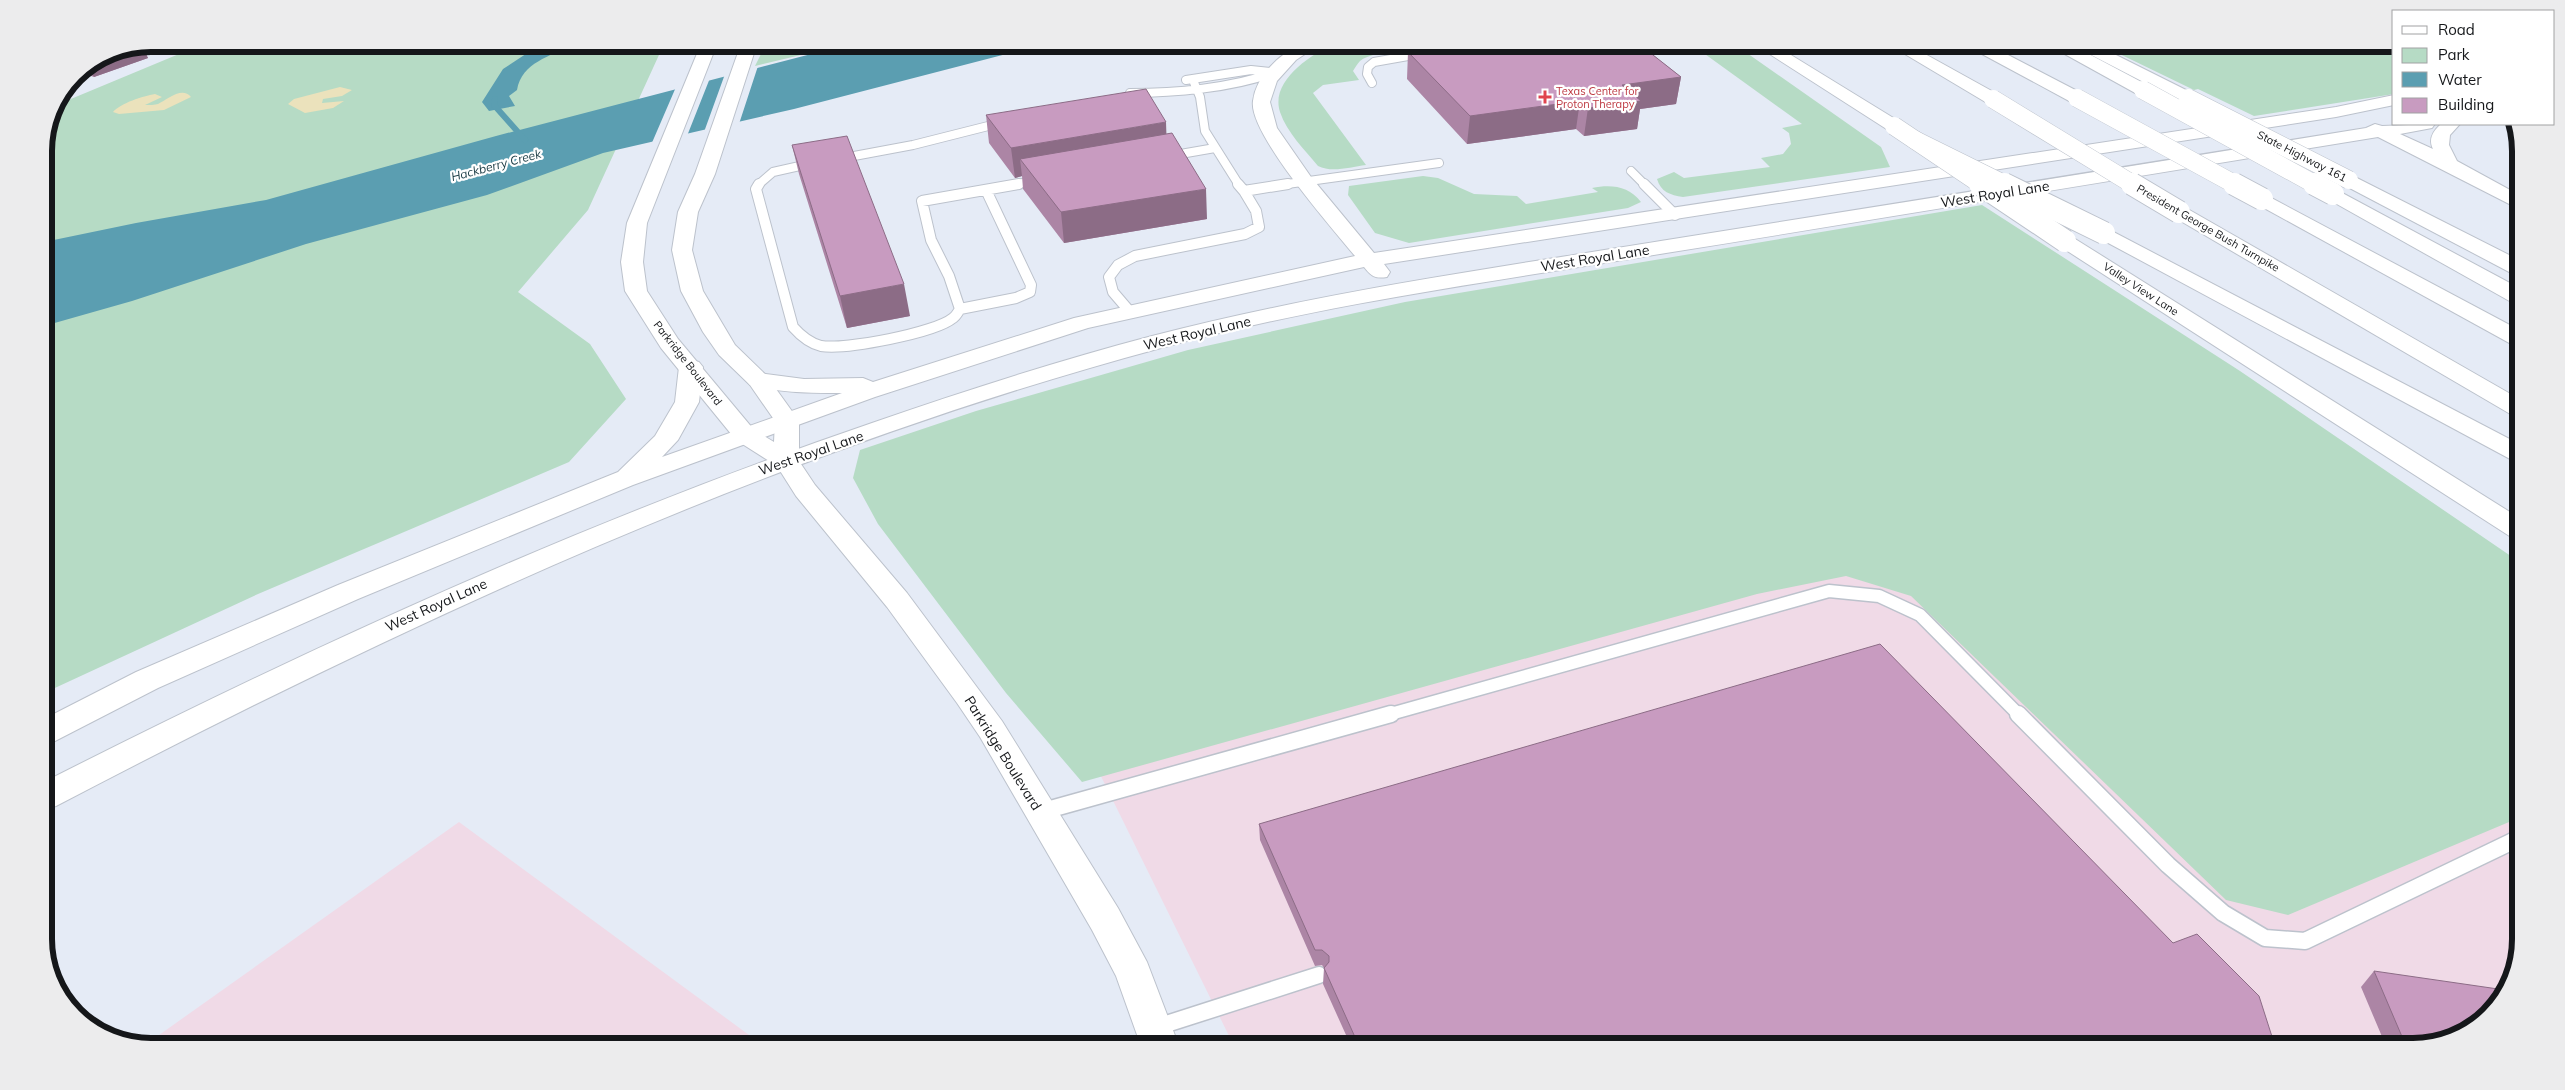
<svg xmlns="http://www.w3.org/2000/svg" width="2565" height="1090" viewBox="0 0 2565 1090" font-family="Mulish,sans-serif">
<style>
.commercial{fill:#f0dae7}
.green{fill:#b6dbc5}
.sand{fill:#ebe2bc}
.water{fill:#5b9eb1}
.pier{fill:#e5ebf6}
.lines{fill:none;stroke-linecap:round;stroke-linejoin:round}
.stream{stroke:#5b9eb1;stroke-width:6}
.service-far3-casing{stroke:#bcc2cc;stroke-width:10}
.service-far2-casing{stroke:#bcc2cc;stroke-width:12}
.service-far1-casing{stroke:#bcc2cc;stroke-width:15}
.service-casing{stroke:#bcc2cc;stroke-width:19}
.tertiary-casing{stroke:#bcc2cc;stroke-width:2}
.secondary-casing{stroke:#bcc2cc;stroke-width:2}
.motorway-casing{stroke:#bcc2cc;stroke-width:2}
.service-far3{stroke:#fff;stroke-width:8}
.service-far2{stroke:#fff;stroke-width:10}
.service-far1{stroke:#fff;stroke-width:12}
.service{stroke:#fff;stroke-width:16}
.tertiary{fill:#fff;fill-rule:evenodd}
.secondary{fill:#fff;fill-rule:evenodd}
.motorway{fill:#fff;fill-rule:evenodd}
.secondary-bridge-far1-casing{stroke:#bcc2cc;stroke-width:19;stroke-linecap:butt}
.secondary-bridge-casing{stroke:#bcc2cc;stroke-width:24;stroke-linecap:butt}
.motorway-bridge-far1-casing{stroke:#bcc2cc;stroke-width:19;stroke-linecap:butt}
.motorway-bridge-casing{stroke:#bcc2cc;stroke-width:24;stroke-linecap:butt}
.secondary-bridge-far1{stroke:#fff;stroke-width:18}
.secondary-bridge{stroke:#fff;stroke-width:22}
.motorway-bridge-far1{stroke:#fff;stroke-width:18}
.motorway-bridge{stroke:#fff;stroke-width:22}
.wall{fill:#ac85a5}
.shaded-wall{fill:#8c6c86}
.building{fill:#c89bc0;stroke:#8c6c86}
.health-dot{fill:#e0444e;stroke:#fff;stroke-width:2}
.labels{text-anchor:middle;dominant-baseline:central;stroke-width:4.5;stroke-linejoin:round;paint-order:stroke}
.far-health-label{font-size:11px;fill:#be3a42;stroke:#fff;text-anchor:start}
.far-street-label{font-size:11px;fill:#15171a;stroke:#fff}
.far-water-label{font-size:12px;font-style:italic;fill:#1a3b44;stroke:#fff}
.street-label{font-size:14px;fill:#15171a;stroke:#fff}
.rim{fill:none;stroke:#15171a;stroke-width:6}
</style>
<rect width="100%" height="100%" fill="#e5ebf6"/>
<path class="commercial" d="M1833 554 2521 779V939L2513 980 2474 1028 2414 1046H1234L1090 754Z
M459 822 764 1046 145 1045Z"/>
<path class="green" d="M203 44H664L588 210 518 292 590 344 626 399 569 462 258 594 44 693V144L54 106Z
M766 44H847L755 66Z
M1332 44H1453C1431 47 1375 49 1360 61 1357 64 1355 68 1353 71L1359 80 1323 85 1313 93 1366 165C1350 167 1332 173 1318 166 1305 150 1287 133 1280 112 1270 81 1310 56 1332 44Z
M1691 44H1734L1881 147 1890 167 1683 197C1670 195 1661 192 1657 179L1674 172 1684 178 1770 167 1761 158 1783 154 1791 144 1789 133 1782 128 1802 124Z
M2099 44H2394V94L2254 116 2198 89 2194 90Z
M1423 176 1438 178 1474 194 1517 196 1526 204 1598 192 1592 188C1611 184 1629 186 1641 202L1628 208 1409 243 1375 233 1348 195 1349 186Z
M1982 205 2240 371 2521 563V817L2288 915 2226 900 1911 596 1846 576 1757 594 1082 782 1006 693 878 524 853 478 860 450 976 411 1188 350 1405 302Z"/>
<path class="sand" d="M340 87 352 90 342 96 323 99 322 103 344 101 333 108 305 113 288 104 294 99Z
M155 94 162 97 145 105C149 105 155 105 158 104 167 100 182 86 191 97L164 110 119 114 113 112C121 103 143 96 155 94Z"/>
<path class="water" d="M541 44H573C550 57 522 62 517 90L509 96 515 106 489 111 482 102 503 69Z
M850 44H1045L794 109 603 153 487 195 306 244 132 301 44 326V242L136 223 266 200 496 136Z"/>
<path class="pier" d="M758 66 739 124 704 132 725 74Z
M710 78 687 136 651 145 676 87Z"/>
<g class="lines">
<path class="stream" d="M495 99 494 105 525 140"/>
<defs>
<path id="service-far3" d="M1186 80 1251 70 1270 72
M1193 80 1200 97 1205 131 1239 185
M1372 83 1367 74 1368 67 1374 62 1425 53
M1130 93C1175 93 1231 88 1273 73
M1169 156 1215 148
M838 159 913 145 1004 122
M1631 171 1645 185
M758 185 773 172 813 163
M1012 185 1039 180
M1280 185 1439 163"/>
<path id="service-far2" d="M759 184 756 189 793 327C801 336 809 343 821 346 845 350 935 333 953 318 956 316 958 312 960 309L949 276 931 240 922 201 1019 184
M1238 184 1244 191 1288 184
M1644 184 1675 215
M960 309 1016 298 1030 292 1031 285 986 190
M1131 313 1113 292 1109 277 1118 265 1135 256 1245 234 1259 227 1256 211 1244 191"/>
<path id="service-far1" d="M1387 715 1829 591 1879 596 1920 615 2019 715"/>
<path id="service" d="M2018 714 2168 865 2223 913 2265 938 2305 941 2511 842
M1040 812 1391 714
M2521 837 2511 842 2521 850
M1154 1028 1319 975"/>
<path id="tertiary" d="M701 44H717L647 223 643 262 647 291 678 339 754 430 774 442 775 421 750 385 719 355 703 332 681 291 672 250 678 212 695 174 741 44H757L715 174 698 212 692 250 703 291 735 345 766 375 799 421V461L815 485 907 593 1002 721 1118 908 1147 962 1179 1046H1141L1116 976 1092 930 980 737 957 703 887 607 796 496 777 466 736 440 661 348 625 291 621 262 627 223Z"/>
<path id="secondary" d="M1300 44H1320L1296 60 1277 81 1270 102 1277 128 1311 177 1374 253 2336 107 2394 95V105L2336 117 1384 264 1390 272 1387 277C1375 279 1371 276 1364 267L1088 328 875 397 633 485 358 599 158 688 55 741 44 745V719L136 672 338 585 618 472 655 436 675 402 679 367 683 362 691 360 699 362 703 367 699 402 678 440 662 457 842 393C811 393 780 393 750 385L746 380 750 375 758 373 804 379 863 378 873 382 1074 318 1355 256C1333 229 1248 133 1253 101 1256 76 1279 55 1300 44Z
M1754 44H1773L1900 122 1903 126 1900 130H1888Z
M2074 44H2094L2194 94 2197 98 2194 102H2182L2076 47Z
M2375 124 2382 126 2435 124 2432 128 2400 134 2433 149C2428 139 2433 131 2441 124H2460L2450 135 2449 145 2457 161 2521 196V210L2378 137C2140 176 1903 215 1666 253 1497 281 1326 303 1161 348 774 452 410 621 56 806L44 810V782C314 645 585 521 872 423 964 391 1057 361 1152 336 1321 292 1495 268 1667 240 1900 203 2133 166 2366 128Z
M2349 174 2521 261V275L2513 274 2342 184 2339 180 2342 176Z
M2065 235 2072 237 2521 519V540L2511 537 2058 245 2055 241 2058 237Z"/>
<path id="motorway" d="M1888 44H1907L1999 95 2002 99 1999 103H1987Z
M1967 44H1987L2083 94 2086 98 2083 102H2071L1969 47Z
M2050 44H2070L2149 86 2152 90 2149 94H2137L2052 47Z
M2333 188 2521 289V305L2513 303 2326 198 2323 194 2326 190Z
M2262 193 2521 331V347L2513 345 2255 203 2252 199 2255 195Z
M2179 206 2186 208 2521 400V417L2512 415 2172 216 2169 212 2172 208Z
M2104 227 2521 445V463L2512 460 2097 237 2094 233 2097 229Z"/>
</defs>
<use href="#service-far3" class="service-far3-casing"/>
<use href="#service-far2" class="service-far2-casing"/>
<use href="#service-far1" class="service-far1-casing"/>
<use href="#service" class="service-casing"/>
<use href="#tertiary" class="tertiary-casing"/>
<use href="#secondary" class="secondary-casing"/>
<use href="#motorway" class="motorway-casing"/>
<use href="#service-far3" class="service-far3"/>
<use href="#service-far2" class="service-far2"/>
<use href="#service-far1" class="service-far1"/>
<use href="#service" class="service"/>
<use href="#tertiary" class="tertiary"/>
<use href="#secondary" class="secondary"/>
<use href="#motorway" class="motorway"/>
<defs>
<path id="secondary-bridge-far1" d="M2188 98 2349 180
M1894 126 1982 185"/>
<path id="secondary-bridge" d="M1980 184 2065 241"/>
<path id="motorway-bridge-far1" d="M2143 90 2316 185
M2077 98 2236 185
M1993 99 2134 185
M1915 140 2006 185"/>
<path id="motorway-bridge" d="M2004 184 2104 233
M2132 184 2179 212
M2234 184 2262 199
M2314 184 2333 194"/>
</defs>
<use href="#secondary-bridge-far1" class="secondary-bridge-far1-casing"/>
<use href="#secondary-bridge" class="secondary-bridge-casing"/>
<use href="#motorway-bridge-far1" class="motorway-bridge-far1-casing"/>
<use href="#motorway-bridge" class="motorway-bridge-casing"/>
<use href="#secondary-bridge-far1" class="secondary-bridge-far1"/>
<use href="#secondary-bridge" class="secondary-bridge"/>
<use href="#motorway-bridge-far1" class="motorway-bridge-far1"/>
<use href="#motorway-bridge" class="motorway-bridge"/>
</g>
<path class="wall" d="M1431 44H1639L1681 77 1676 104 1640 109 1637 129 1584 136 1576 129 1467 144 1407 79 1408 52 1430 50Z
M142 46 148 58 94 77 79 72 110 52Z
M986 115 1166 134 1207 219 1064 243 1023 189 1022 176 1015 178 989 143Z
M792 145 910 316 847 328 799 174Z
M1259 824 2173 943 2275 1046H1351L1323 984 1324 968 1322 965 1315 966 1260 840Z
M2374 971 2414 1046H2386L2361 987Z"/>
<path class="shaded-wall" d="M142 46 148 58 94 77 88 67 103 57 128 48Z
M1681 77 1676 104 1640 109 1637 129 1584 136 1588 108 1622 85Z
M1580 101 1576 129 1467 144 1470 116Z
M1166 122 1167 151 1020 159 1022 176 1015 178 1011 148Z
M1206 189 1207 219 1064 243 1061 212Z
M904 284 910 316 847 328 840 296Z"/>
<path class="building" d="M1434 44H1639L1681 77 1622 85 1641 101 1588 108 1580 101 1470 116 1408 52 1439 49Z
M128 48 103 57 110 52Z
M1146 89 1166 122 1011 148 986 115Z
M1172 133 1206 189 1061 212 1020 159Z
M847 136 904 284 840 296 792 145Z
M1880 644 2173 943 2197 934 2259 996 2275 1046H1359L1324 968 1329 962V956L1322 950H1315L1259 824Z
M2374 971 2505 990 2474 1028 2414 1046H2406Z"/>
<path class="health-dot" d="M1542.5 89.5h5v5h5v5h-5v5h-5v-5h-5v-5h5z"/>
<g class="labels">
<g class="far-health-label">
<text x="1556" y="91">Texas Center for<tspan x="1556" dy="13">Proton Therapy</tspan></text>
</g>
<g class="far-street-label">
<text transform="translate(2302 156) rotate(27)">State Highway 161</text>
<text transform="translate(2208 228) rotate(30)">President George Bush Turnpike</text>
<text transform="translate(2141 289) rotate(33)">Valley View Lane</text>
<text transform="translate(688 363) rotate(52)">Parkridge Boulevard</text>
</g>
<g class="far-water-label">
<text transform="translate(496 165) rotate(-15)">Hackberry Creek</text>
</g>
<g class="street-label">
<text transform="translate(1995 194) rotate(-9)">West Royal Lane</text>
<text transform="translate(1595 258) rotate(-9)">West Royal Lane</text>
<text transform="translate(1197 333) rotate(-13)">West Royal Lane</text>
<text transform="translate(811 453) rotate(-19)">West Royal Lane</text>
<text transform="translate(436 605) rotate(-24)">West Royal Lane</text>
<text transform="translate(1003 753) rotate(58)">Parkridge Boulevard</text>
</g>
</g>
<path d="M0 0H2565V1090H0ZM151 52H2413A99 99 0 0 1 2512 151V939A99 99 0 0 1 2413 1038H151A99 99 0 0 1 52 939V151A99 99 0 0 1 151 52Z" fill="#ececed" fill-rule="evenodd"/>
<path class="rim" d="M151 52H2413A99 99 0 0 1 2512 151V939A99 99 0 0 1 2413 1038H151A99 99 0 0 1 52 939V151A99 99 0 0 1 151 52Z"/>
<rect x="2392" y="10" width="162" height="115" fill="#ffffff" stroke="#a1a2a3"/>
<rect x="2402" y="26" width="25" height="8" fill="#ffffff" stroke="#a1a2a3"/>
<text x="2438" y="35" font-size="15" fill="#15171a">Road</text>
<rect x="2402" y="48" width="25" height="15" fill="#b6dbc5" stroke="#a1a2a3"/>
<text x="2438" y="60" font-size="15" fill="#15171a">Park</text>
<rect x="2402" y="72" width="25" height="15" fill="#5b9eb1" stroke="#a1a2a3"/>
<text x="2438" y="85" font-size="15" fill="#15171a">Water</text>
<rect x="2402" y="98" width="25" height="15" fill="#c89bc0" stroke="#a1a2a3"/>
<text x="2438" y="110" font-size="15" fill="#15171a">Building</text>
</svg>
